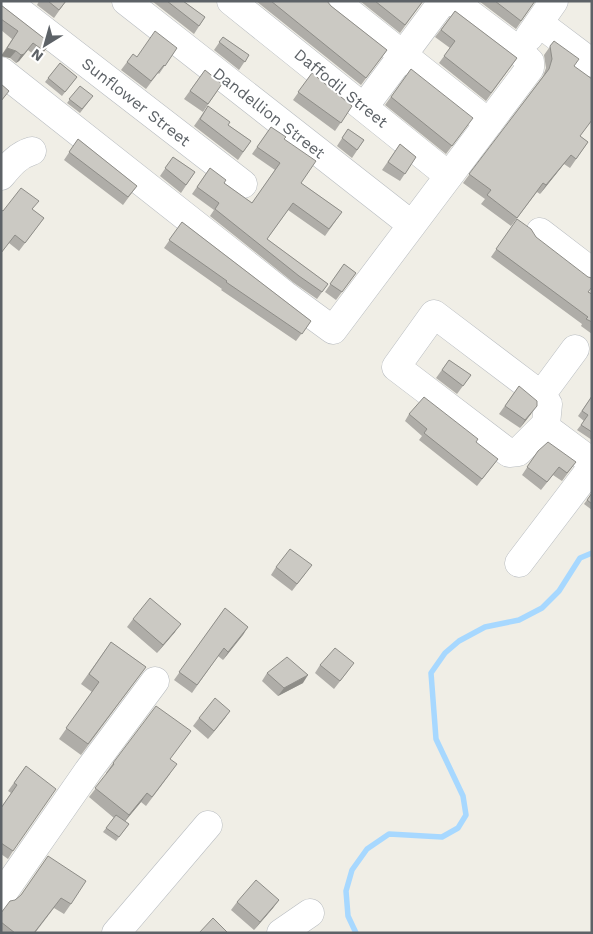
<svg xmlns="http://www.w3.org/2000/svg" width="593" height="934" viewBox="0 0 593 934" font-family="'Work Sans',sans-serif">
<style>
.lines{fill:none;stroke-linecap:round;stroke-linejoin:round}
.stream{stroke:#a7d8ff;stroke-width:5.5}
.minor-casing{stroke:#b8bcc0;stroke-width:29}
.minor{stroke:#fff;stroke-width:28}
.wall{fill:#afada8}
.shaded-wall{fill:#8e8d88}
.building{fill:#cbc9c3;stroke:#8e8d88}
.labels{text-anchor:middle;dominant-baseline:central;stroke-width:4;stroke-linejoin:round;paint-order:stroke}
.street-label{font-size:16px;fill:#5d6267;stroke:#fff}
</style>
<rect width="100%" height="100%" fill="#f0eee6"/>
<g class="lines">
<path class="stream" d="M356 933 348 916 346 891 352 870 367 849 389 834 442 837 458 828 466 815 463 796 436 739 431 673 445 653 459 641 485 627 519 620 542 608 559 591 580 558 592 553"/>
<defs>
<path id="minor" d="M6 1 243 184
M126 1 412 225
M231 1 449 176
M335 1 489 123
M539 23 592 63
M529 37 554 1
M1 71 285 295 333 330 530 68V62L519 51 453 1
M364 107 443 1
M1 176C10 165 18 155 32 151
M540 232 592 272
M541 395 575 349
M546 424 518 452 509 453 396 367 434 314 541 395 548 404 546 424 549 430 592 462
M519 563 592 467
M1 896 88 771 155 681
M116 933 208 825
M281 933 310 913"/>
</defs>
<use href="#minor" class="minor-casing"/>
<use href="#minor" class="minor"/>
</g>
<path class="wall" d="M39 1H66L54 18 37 5Z
M152 1H183L205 17 194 34Z
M256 1H327L331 6 387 50 361 85Z
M360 1H423L400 33Z
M479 1H535L516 29Z
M1 5 50 43 39 59 28 50 19 61 16 63 10 58 1 56 12 39 1 30Z
M455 11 517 58 486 101 439 63 450 48 435 37Z
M223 37 249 55 239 70 214 50Z
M554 41 574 66 580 136 588 142 570 168 564 164 540 194 537 192 511 226 481 204 485 199 463 183 543 76 546 68 544 55Z
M177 48 159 74 158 73 146 89 121 70 127 62 137 57Z
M60 63 77 77 62 96 45 82Z
M411 69 467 126 446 154 385 105Z
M205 70 222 84 203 112 184 99Z
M312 73 352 106 335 131 293 100Z
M80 86 90 100 80 113 67 103Z
M208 106 228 125 251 141 238 160 194 126Z
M271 127 284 139 301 183 342 212 325 236 288 210 267 239 328 284 317 299 294 283 210 216 214 210 192 194 210 168 224 183 252 203 275 170 252 154Z
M348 129 364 140 352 158 337 146Z
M78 139 137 186 123 205 64 160Z
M400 144 416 157 400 181 382 170Z
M173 157 195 172 181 193 160 176Z
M33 210 44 218 19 251 9 243 3 211Z
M517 219 536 237 588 292 592 294V334L581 326 582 324 491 257Z
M182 222 311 321 296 341 221 290 222 289 164 248Z
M344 264 356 273 336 300 325 292Z
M449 360 471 375 457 394 436 378Z
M519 386 531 414 520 428 499 414Z
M592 396V440L577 430 584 421 578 416Z
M409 414 498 459 477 486 419 440 422 436 405 421Z
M538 451 576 462 562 481 553 475 541 490 522 475Z
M592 493V510L584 504Z
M276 567 306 573 292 591 271 575Z
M225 608 248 627 223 660 218 656 192 693 174 680Z
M133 619 175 632 157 653 127 627Z
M111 642 146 667 81 755 59 739 92 692 81 684Z
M320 665 348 671 334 689 315 673Z
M267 673 303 683 278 696 262 681Z
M199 718H225L208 739 193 726Z
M170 760V774L146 806 141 802 125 821 129 824 116 841 103 832 114 818 89 797 107 774 106 773 113 763Z
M26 766 13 851 8 859 1 854V808L11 793 8 791Z
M48 856 71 904 64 914 54 908 35 933H1V913L21 895Z
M279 900 273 908 254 930 231 910 237 902Z"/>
<path class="shaded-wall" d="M7 48 16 51 10 58 1 56Z
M28 50 19 61 16 63 21 55Z
M571 155 564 164 540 194 546 185Z
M537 406 531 414 520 428 525 420Z
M181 624 175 632 157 653 163 645Z
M248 627 243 635 223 660 228 652Z
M308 675 303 683 278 696 284 688Z
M230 711 225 718 208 739 214 731Z
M147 793 141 802 122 825 129 815Z
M279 900 273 908 254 930 260 922Z"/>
<path class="building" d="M48 1H66L59 10Z
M167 1H183L205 17 199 26Z
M271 1H327L331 6 387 50 366 78Z
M375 1H423L405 25Z
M495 1H535L521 21Z
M1 5 50 43 44 51 33 43 24 54 21 55 16 51 7 48 18 31 1 19Z
M455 11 517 58 491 93 444 56 455 41 441 30Z
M155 31 177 48 165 66 164 65 151 81 127 62 133 54 137 57Z
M223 37 249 55 245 62 219 42Z
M554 41 579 59 574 66 592 79V120L580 136 588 142 576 159 571 155 546 185 543 183 517 218 487 195 491 190 469 174 549 69 552 59 550 46Z
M60 63 77 77 65 92 48 78Z
M411 69 473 118 452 146 391 97Z
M205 70 222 84 208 104 190 91Z
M312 73 352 106 341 123 298 92Z
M1 84 9 91 1 101Z
M80 86 93 96 82 109 69 99Z
M208 106 230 122 228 125 251 141 243 152 200 119Z
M271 127 286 137 284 139 316 161 301 183 342 212 329 229 293 203 267 239 328 284 322 292 299 276 215 209 219 203 197 187 210 168 226 180 224 183 252 203 280 163 257 147Z
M348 129 364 140 357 150 342 138Z
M78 139 137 186 128 197 69 152Z
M400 144 416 157 405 174 388 162Z
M173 157 195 172 186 185 165 168Z
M21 188 39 201 32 209 44 218 25 243 15 235 1 253V210L3 211Z
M517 219 531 229 536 237 588 277 592 278V287L588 292 592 294V322L586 319 588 317 496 249Z
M182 222 311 321 302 334 226 282 227 281 169 240Z
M344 264 356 273 342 292 330 284Z
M449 360 471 375 463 386 442 370Z
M519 386 537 401V406L525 420 505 406Z
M592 396V432L581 425 588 415 582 411Z
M424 397 478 439 476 442 498 459 482 479 424 433 427 429 409 414Z
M548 442 576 462 567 473 559 467 547 482 527 467 538 451Z
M592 493V504L587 500Z
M290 549 312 565 297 584 276 567Z
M150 598 181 624 163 645 133 619Z
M225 608 248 627 228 652 224 648 197 685 179 672Z
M111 642 146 667 88 744 66 728 99 682 89 674Z
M335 648 354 663 340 681 320 665Z
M287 657 308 675 284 688 267 673Z
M215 698 230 711 214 731 199 718Z
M156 706 191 731 170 759 177 764 152 797 147 793 129 815 95 788 114 764 113 763Z
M26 766 56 789 13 851 1 843V808L17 785 14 783Z
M116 815 129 824 119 837 106 828Z
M48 856 86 881 71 904 61 898 34 933H15L1 922V913L10 901 15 900 21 895Z
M256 880 279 900 260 922 237 902Z
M213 918 228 933H199Z"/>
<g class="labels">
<g class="street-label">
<text transform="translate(341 88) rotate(39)">Daffodil Street</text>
<text transform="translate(136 102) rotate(38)">Sunflower Street</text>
<text transform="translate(269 113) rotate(38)">Dandellion Street</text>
</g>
</g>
<rect width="593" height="934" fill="none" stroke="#5d6267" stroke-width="5"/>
<g transform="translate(45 45) rotate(217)" stroke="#ffffff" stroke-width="4" paint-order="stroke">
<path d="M0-4L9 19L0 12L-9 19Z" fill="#5d6267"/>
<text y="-8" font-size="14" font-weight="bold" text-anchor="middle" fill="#5d6267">N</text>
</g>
</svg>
